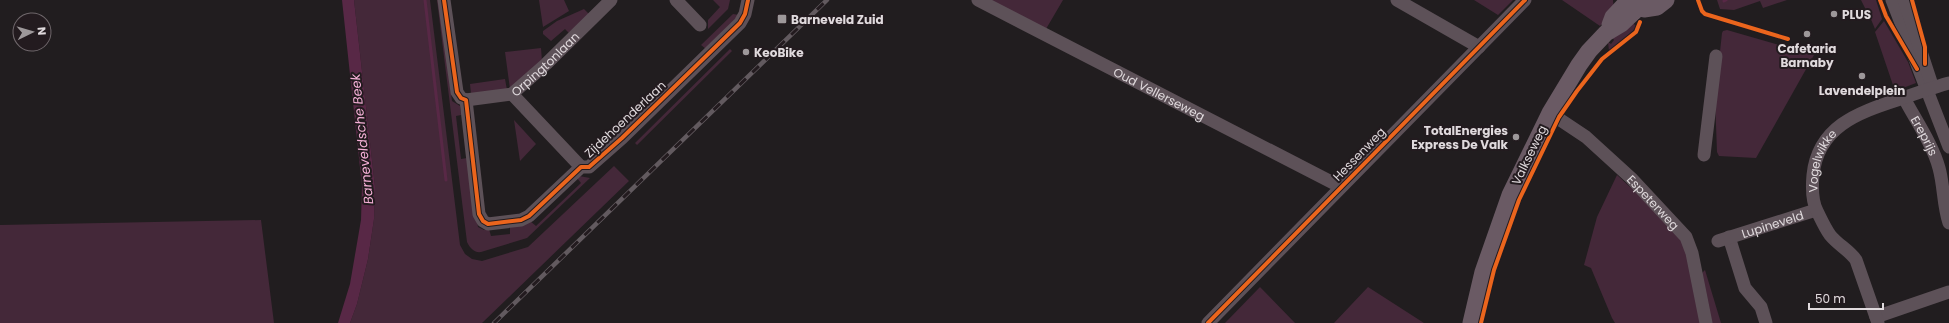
<svg xmlns="http://www.w3.org/2000/svg" width="1949" height="323" viewBox="0 0 1949 323" font-family="Poppins,sans-serif">
<style>
.green{fill:#442839}
.water{fill:#582846}
.lines{fill:none;stroke-linecap:round;stroke-linejoin:round}
.stream{stroke:#582846;stroke-width:3}
.minor{stroke:#5d5158;stroke-width:13}
.major{stroke:#6a5a64;stroke-width:17}
.rail-casing{stroke:#625a5f;stroke-width:4.5}
.rail{stroke:#231b1f;stroke-width:3;stroke-dasharray:9;stroke-linecap:butt}
.cycleway-casing{stroke:#231b1f;stroke-width:6}
.cycleway{stroke:#eb651d;stroke-width:4}
.poi-dot{fill:#9d989a;stroke:#231b1f;stroke-width:1.5}
.labels{text-anchor:middle;dominant-baseline:central;stroke-width:4;stroke-linejoin:round;paint-order:stroke}
.poi-label{font-size:12px;font-weight:bold;fill:#e0dadd;stroke:#231b1f;text-anchor:start}
.street-label{font-size:12px;fill:#e0dadd;stroke:#231b1f}
.water-label{font-size:13px;font-style:italic;fill:#f6b1d8;stroke:#231b1f}
</style>
<rect width="100%" height="100%" fill="#211d1f"/>
<path class="green" d="M354 0H430L460 245 465 254 472 259 482 261 528 247 614 166 629 181 482 323H350L357 304 368 259 374 219 375 187Z
M437 0H439L452 101 460 106 461 115 456 116 461 159 467 158 478 227 484 230 489 229 491 236 510 234V227L530 221 536 226 581 183 577 178 579 176 590 178 527 238 481 252C474 253 470 248 467 242Z
M539 0H564L569 11 543 27Z
M713 0H730L728 9 708 29V20L720 7Z
M988 0H1063L1046 29Z
M1474 0H1513L1498 15Z
M1562 0H1613L1614 11 1600 26Z
M1717 0H1787L1763 8 1760 1 1734 10 1720 9Z
M1861 0H1876L1882 19 1875 29 1868 12H1867Z
M584 9 589 14 570 34 565 29 551 41 543 34V31L557 21Z
M733 14 739 15 706 49 701 45Z
M1630 20 1636 26 1633 31 1609 51 1608 42 1611 44 1614 40 1612 37Z
M1884 21 1908 62 1916 83 1895 91 1875 32Z
M1727 30 1814 55 1756 158 1719 156 1717 152 1715 98 1722 33 1723 31Z
M541 48 542 61 510 89 505 52Z
M730 49 732 51 637 145 635 143Z
M505 79 507 90 471 94 470 84Z
M514 120 536 144 520 161Z
M1617 175 1678 231 1686 248 1700 323H1615L1612 318 1591 268 1584 265 1597 217Z
M261 220 274 323H0V225Z
M1705 270 1721 323H1711L1701 274Z
M1260 287 1295 323H1225Z
M1368 287 1424 323H1334Z"/>
<path class="water" d="M342 0H354L375 187 374 219 368 259 357 304 350 323H338L350 284 361 220 362 186Z"/>
<g class="lines">
<path class="stream" d="M425 0 446 180
M1724 1 1726 0"/>
<g class="minor">
<path d="M444 0 457 92 461 98 466 100 479 214 483 221 488 224 521 220 529 216 581 167H589L622 138 740 23 745 14 748 0"/>
<path d="M676 0 700 25"/>
<path id="s1" d="M978 0 1341 187"/>
<path d="M1397 0 1479 47"/>
<path d="M1892 0 1949 147"/>
<path d="M1904 0 1931 82"/>
<path d="M512 94 581 167"/>
<path id="s2" d="M1904 98C1915 119 1933 145 1939 168 1944 186 1943 205 1949 223"/>
<path id="s3" d="M466 100 512 94 546 64 611 0"/>
<path id="s4" d="M1550 113 1586 137 1631 178 1686 237 1692 253 1706 323"/>
<path d="M1704 155 1716 56"/>
<path d="M1729 237 1745 288 1761 307 1766 323"/>
<path id="s5" d="M1718 241 1816 210"/>
<path d="M1876 317 1949 292"/>
<path d="M1208 323 1525 0"/>
<path id="s6" d="M1878 323 1856 260C1849 250 1838 245 1830 235 1825 228 1821 219 1817 211 1812 201 1812 186 1813 175 1818 127 1857 113 1897 100 1914 94 1931 88 1949 83"/>
</g>
<path class="major" d="M1632 0 1644 9 1657 7 1666 0
M1610 25 1613 17 1629 0
M1471 323 1483 272 1510 195 1550 113 1579 65 1589 51 1606 33 1621 24 1639 7"/>
<defs>
<path id="rail" d="M494 323 827 0"/>
</defs>
<use href="#rail" class="rail-casing"/>
<use href="#rail" class="rail"/>
<defs>
<path id="cycleway" d="M444 0 457 92 461 98 466 100 479 214 483 221 488 224 521 220 529 216 581 167H589L622 138 740 23 745 14 748 0
M1698 0 1702 11 1705 14 1788 39
M1880 0 1886 16 1917 69
M1912 0 1925 47V64
M1208 323 1525 0
M1481 323 1494 270 1519 200 1559 117 1577 91 1602 59 1636 32 1640 22"/>
</defs>
<use href="#cycleway" class="cycleway-casing"/>
<use href="#cycleway" class="cycleway"/>
</g>
<g class="poi-dot">
<circle cx="1834" cy="14" r="4"/>
<rect x="777" y="14" width="10" height="10" rx="2"/>
<circle cx="1807" cy="34" r="4"/>
<circle cx="746" cy="52" r="4"/>
<circle cx="1862" cy="76" r="4"/>
<circle cx="1516" cy="137" r="4"/>
</g>
<g class="labels">
<g class="poi-label">
<text x="1842" y="14">PLUS</text>
<text x="791" y="19">Barneveld Zuid</text>
<text x="1807" y="48" text-anchor="middle">Cafetaria<tspan x="1807" dy="14">Barnaby</tspan></text>
<text x="754" y="52">KeoBike</text>
<text x="1862" y="90" text-anchor="middle">Lavendelplein</text>
<text x="1508" y="130" text-anchor="end">TotalEnergies<tspan x="1508" dy="14">Express De Valk</tspan></text>
</g>
<g class="street-label">
<text stroke="none"><textPath href="#s3" startOffset="91">Orpingtonlaan</textPath></text>
<text stroke="none"><textPath href="#s1" startOffset="204">Oud Vellerseweg</textPath></text>
<text transform="translate(625 119) rotate(-43)">Zijdehoenderlaan</text>
<text stroke="none"><textPath href="#s2" startOffset="43">Ereprijs</textPath></text>
<text transform="translate(1359 154) rotate(-46)">Hessenweg</text>
<text transform="translate(1529 155) rotate(-64)">Valkseweg</text>
<text stroke="none"><textPath href="#s6" startOffset="183">Vogelwikke</textPath></text>
<text stroke="none"><textPath href="#s4" startOffset="137">Espeterweg</textPath></text>
<text stroke="none"><textPath href="#s5" startOffset="57">Lupineveld</textPath></text>
</g>
<g class="water-label">
<text transform="translate(362 139) rotate(-96)">Barneveldsche Beek</text>
</g>
</g>
<g transform="translate(32 32) rotate(85)"><circle r="19" fill="#231b1f" stroke="#6f676b"/>
<path d="M0-3L7 15L0 10L-7 15Z" fill="#9d989a"/>
<text y="-6" font-size="11" font-weight="bold" text-anchor="middle" fill="#e0dadd">N</text>
</g>
<path d="M1809 303v6h74v-6" fill="none" stroke="#e0dadd" stroke-width="2"/>
<text x="1815" y="303" font-size="12" fill="#e0dadd" stroke="#231b1f" stroke-width="3" paint-order="stroke">50 m</text>
</svg>
